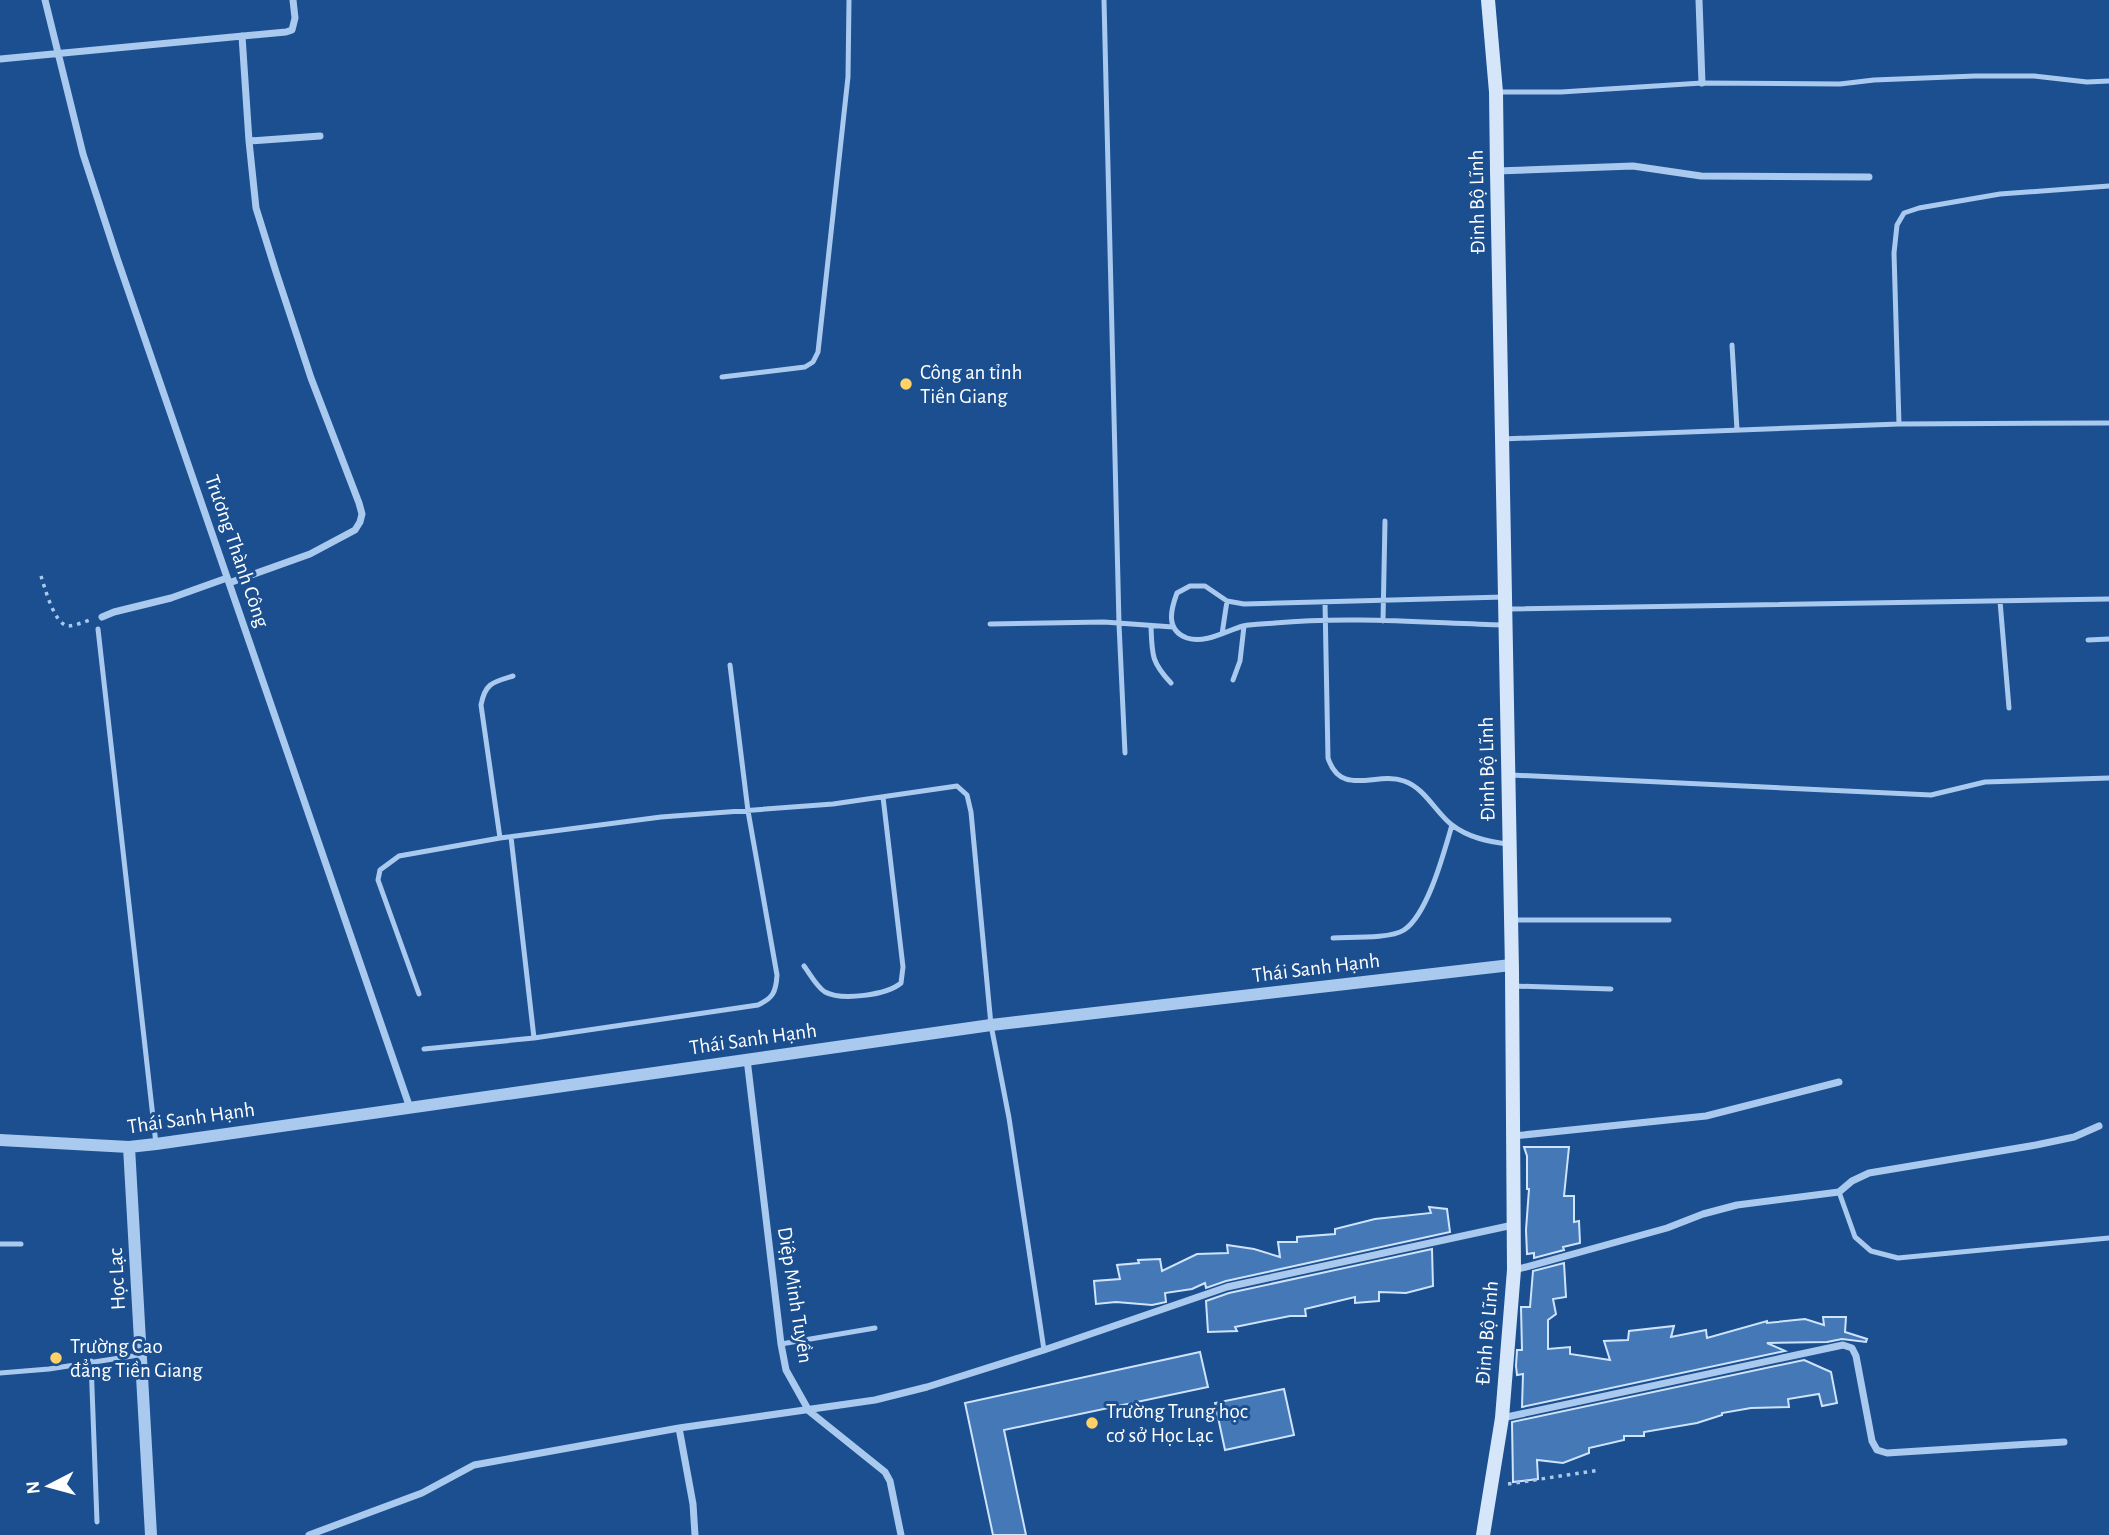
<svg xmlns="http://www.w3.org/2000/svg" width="2109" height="1535" viewBox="0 0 2109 1535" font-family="'Alegreya Sans',sans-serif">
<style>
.building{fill:#4478b7;stroke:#cfe3fa;stroke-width:2}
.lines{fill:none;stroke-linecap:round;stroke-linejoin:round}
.path{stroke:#a9c9ee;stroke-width:3.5;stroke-dasharray:3.5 5;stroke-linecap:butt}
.service{stroke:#a9c9ee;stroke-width:5}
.minor{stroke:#a9c9ee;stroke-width:7}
.tertiary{stroke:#a9c9ee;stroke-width:12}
.secondary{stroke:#d6e6fa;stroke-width:14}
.poi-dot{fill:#ffd166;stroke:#1b4f8f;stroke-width:2.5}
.labels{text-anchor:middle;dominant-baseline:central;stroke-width:6;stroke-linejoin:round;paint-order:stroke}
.street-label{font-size:21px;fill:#fff;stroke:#1b4f8f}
.poi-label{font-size:21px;fill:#fff;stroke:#1b4f8f;text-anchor:start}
</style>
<rect width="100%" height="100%" fill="#1b4f8f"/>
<path class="building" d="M1524 1147H1569L1564 1196H1574V1222L1579 1221 1580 1243 1563 1247 1564 1250 1534 1258V1253L1527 1254 1526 1230 1529 1189H1527V1156Z
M1429 1207 1447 1209 1450 1232 1226 1281 1206 1288 1205 1283 1192 1289 1165 1293 1166 1302 1152 1305 1116 1302 1096 1304 1094 1281 1120 1279 1117 1265 1139 1263 1138 1260 1160 1259 1162 1271 1197 1254 1228 1253 1227 1245 1254 1249 1280 1257 1278 1242H1297V1237L1335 1234V1229L1375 1219 1431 1213Z
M1432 1249 1433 1286 1406 1293 1379 1292V1301L1355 1303V1297L1305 1309 1306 1316H1290L1235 1327 1237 1331 1208 1332 1206 1301 1229 1293Z
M1564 1263 1566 1297 1553 1299 1556 1314 1548 1320V1349L1570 1347V1354L1610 1360 1604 1341 1628 1340 1629 1331 1674 1326 1671 1337 1706 1330 1707 1338 1767 1321V1323L1805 1319 1824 1325 1823 1317H1846L1845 1332 1867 1339 1866 1342 1842 1339 1827 1342 1767 1343 1785 1351 1522 1407 1523 1374 1517 1375 1516 1366 1517 1350H1522L1521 1307H1530L1533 1271Z
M1200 1352 1208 1387 1004 1430 1026 1535H993L965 1403Z
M1804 1360 1831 1372 1837 1403 1822 1406 1819 1394 1788 1399 1789 1407 1751 1408 1722 1413V1415L1697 1423 1644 1432V1436H1624V1440L1589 1448V1453L1563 1463 1537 1460 1538 1479 1513 1482 1512 1422Z
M1284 1389 1294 1435 1225 1450 1215 1403Z"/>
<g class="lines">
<path class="path" d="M41 576C45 588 54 624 68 626 74 626 84 622 90 620
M1508 1484 1600 1470"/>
<path class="service" d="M1104 0 1119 624 1125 753
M1497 92H1561L1702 83 1840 84 1874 80 1975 76H2034L2087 82 2109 81
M1732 345 1737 430
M722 377 805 367 813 362 818 352 848 77 849 0
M1899 424 1894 253 1897 225 1904 213 1919 208 2000 194 2109 186
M1502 439 1899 424 2109 423
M1504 597 1244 604 1227 601 1205 586H1190L1177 593C1171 609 1165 630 1187 638 1205 644 1226 631 1243 626 1253 624 1265 624 1275 623 1351 616 1429 623 1504 625
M2000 601 2009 708
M1325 602 1328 758C1341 798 1376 771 1404 781 1425 788 1436 813 1452 825 1469 838 1489 842 1509 844
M1508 609 2109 599
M1383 621 1385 521
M990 624 1104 622 1173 627
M1151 626C1152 654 1151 662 1171 683
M98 629 156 1144
M1222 634 1227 601
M2088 640 2109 639
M1233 680 1240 661 1244 626
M1511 775 1931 795 1985 782 2109 778
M511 837 534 1038 758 1005C773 998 776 992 777 975L748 811 730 665
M500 838 481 705C485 683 493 682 513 676
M1511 920H1669
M1333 938C1351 937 1390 939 1404 930 1428 914 1444 852 1452 825
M804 966C810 974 817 987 825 992 842 1001 887 995 901 983L903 967 883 797
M1513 986 1611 989
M419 994 378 880 380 870 399 856 500 838 661 817 833 804 957 786 967 795 971 812 991 1025 1009 1118 1044 1350
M424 1049 534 1038
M1839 1192 1855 1237 1871 1251 1898 1258 2109 1238
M0 1244H21
M781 1344 875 1328
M91 1361 97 1522
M0 1373 49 1369 139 1355"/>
<path class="minor" d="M45 0 83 154 117 258 410 1108
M1699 0 1702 83
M242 36 249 141
M0 59 286 32 292 30 295 18 293 0
M1497 171 1633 166 1701 176 1869 177
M229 583 310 554 355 530 360 522 362 514 359 503 311 378 276 272 256 208 249 141 320 136
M102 617 114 612 171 598 227 578
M747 1059 781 1344 786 1370 809 1411 885 1472 890 1481 901 1535
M1513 1136 1706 1116 1839 1082
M1515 1270 1667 1228 1703 1214 1737 1205 1839 1192 1852 1181 1869 1173 2036 1145 2074 1137 2099 1126
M1502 1418 1843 1345 1852 1348 1856 1356 1872 1441 1877 1450 1887 1453 2064 1442
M679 1428 693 1504 695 1535
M309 1535 422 1493 474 1465 679 1428 875 1400 927 1387 1044 1350 1227 1287 1513 1225"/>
<path class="tertiary" d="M0 1140 129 1147 156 1144 991 1025 1511 965
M129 1147 151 1535"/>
<path class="secondary" d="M1483 1535 1502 1418 1514 1270 1512 970 1497 171 1496 92 1488 0"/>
</g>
<g class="poi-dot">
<circle cx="906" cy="384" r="7"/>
<circle cx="56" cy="1358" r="7"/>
<circle cx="1092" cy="1423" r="7"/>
</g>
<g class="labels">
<g class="street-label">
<text transform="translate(1477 202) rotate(-91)">Đinh Bộ Lĩnh</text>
<text transform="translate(237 551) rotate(71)">Trương Thành Công</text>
<text transform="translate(1487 769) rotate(-91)">Đinh Bộ Lĩnh</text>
<text transform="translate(1316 968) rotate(-7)">Thái Sanh Hạnh</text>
<text transform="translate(753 1039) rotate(-8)">Thái Sanh Hạnh</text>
<text transform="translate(191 1118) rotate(-8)">Thái Sanh Hạnh</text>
<text transform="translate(117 1279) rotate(-93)">Học Lạc</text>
<text transform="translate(795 1295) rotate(81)">Diệp Minh Tuyền</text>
<text transform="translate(1487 1333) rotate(-85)">Đinh Bộ Lĩnh</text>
</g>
<g class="poi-label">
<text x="920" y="372">Công an tỉnh<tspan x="920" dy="24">Tiền Giang</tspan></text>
<text x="70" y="1346">Trường Cao<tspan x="70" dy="24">đẳng Tiền Giang</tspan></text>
<text x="1106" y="1411">Trường Trung học<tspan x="1106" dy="24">cơ sở Học Lạc</tspan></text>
</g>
</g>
<g transform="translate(49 1486) rotate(264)" stroke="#1b4f8f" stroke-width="5" paint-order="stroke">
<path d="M0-5L12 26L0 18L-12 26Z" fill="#ffffff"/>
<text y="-10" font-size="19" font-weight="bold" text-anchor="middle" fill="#ffffff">N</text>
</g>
</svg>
